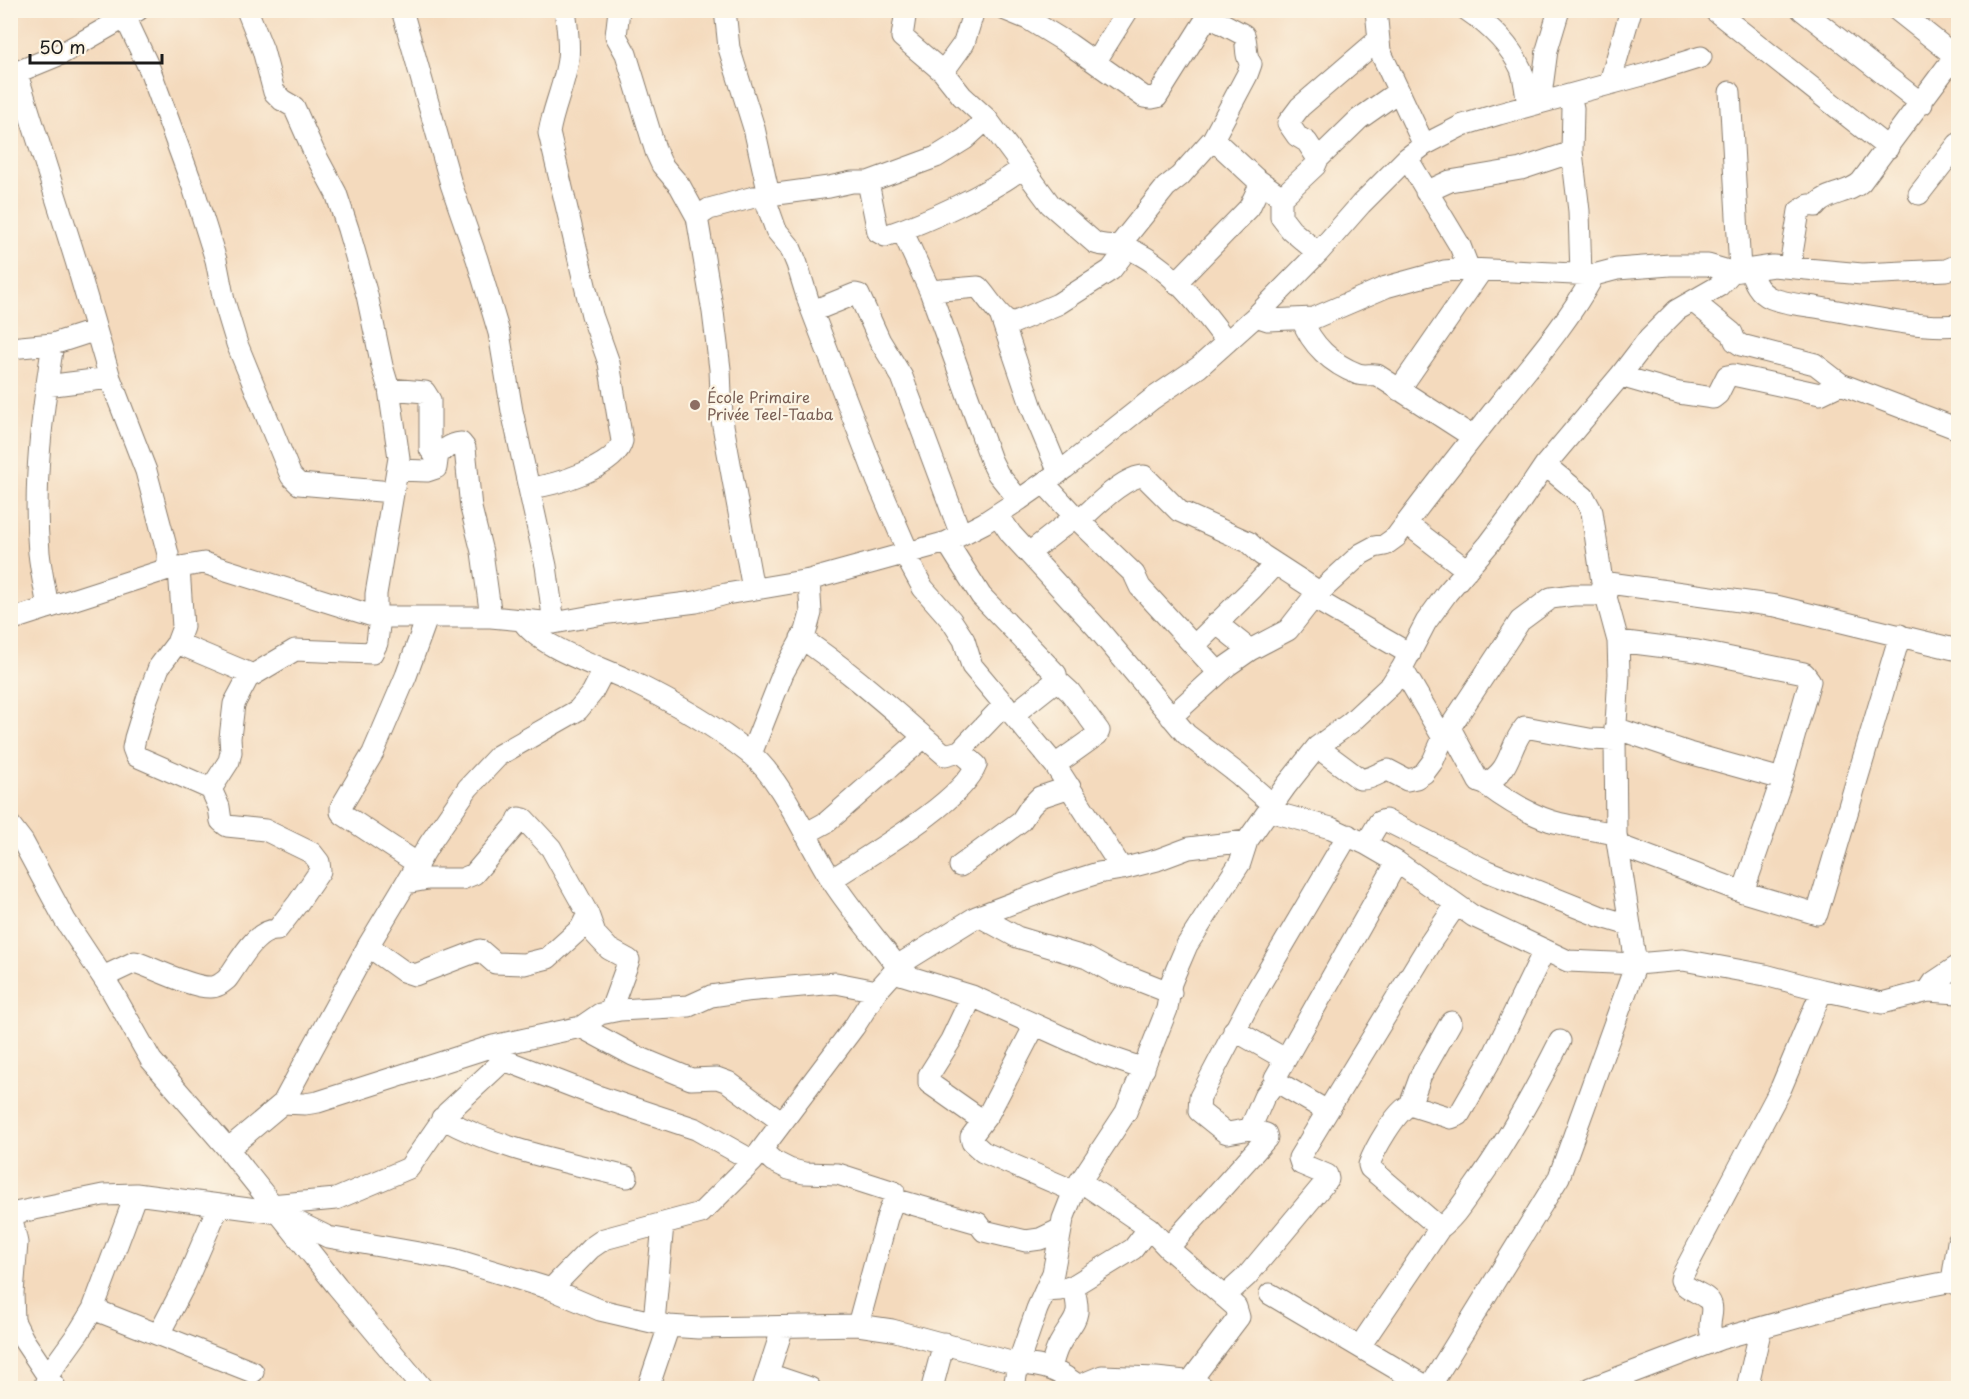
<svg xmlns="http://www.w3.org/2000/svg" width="1969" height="1399" viewBox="0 0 1969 1399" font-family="'Playpen Sans',sans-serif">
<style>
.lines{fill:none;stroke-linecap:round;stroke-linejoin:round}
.minor-casing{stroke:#887b6c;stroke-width:23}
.minor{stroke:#fff;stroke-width:21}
.education-dot{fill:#8d6e63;stroke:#fcf5e5;stroke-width:2}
.labels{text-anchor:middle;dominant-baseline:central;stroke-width:4.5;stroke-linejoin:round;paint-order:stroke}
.education-label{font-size:15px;fill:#785e54;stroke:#fcf5e5;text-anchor:start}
</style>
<rect width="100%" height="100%" fill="#fcf5e5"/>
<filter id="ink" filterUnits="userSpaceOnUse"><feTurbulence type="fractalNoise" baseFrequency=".0167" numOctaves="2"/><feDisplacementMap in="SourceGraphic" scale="12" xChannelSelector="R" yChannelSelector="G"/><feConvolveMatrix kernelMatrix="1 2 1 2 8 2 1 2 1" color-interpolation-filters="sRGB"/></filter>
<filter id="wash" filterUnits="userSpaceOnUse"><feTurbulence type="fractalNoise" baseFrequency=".008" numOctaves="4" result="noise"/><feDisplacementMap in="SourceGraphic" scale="24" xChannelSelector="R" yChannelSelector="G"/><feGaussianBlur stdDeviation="1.35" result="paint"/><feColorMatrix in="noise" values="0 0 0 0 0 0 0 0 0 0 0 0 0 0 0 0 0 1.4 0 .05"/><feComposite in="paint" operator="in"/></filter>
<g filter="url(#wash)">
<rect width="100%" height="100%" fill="#f4dabd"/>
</g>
<g filter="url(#ink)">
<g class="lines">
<defs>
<path id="minor" d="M247 10 263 50 274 92 282 100 294 107 314 152 336 193 348 229 367 295 382 366 389 389 399 458 376 594V617
M402 10 451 184 477 259 499 333 512 411 546 566 554 623
M619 10 616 36 626 54 656 152 662 165 680 186 697 217
M725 10 729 48 754 128 769 195
M906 10 902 37 943 72 962 96 987 119 1050 204 1095 243C1105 247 1117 244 1127 248 1169 265 1201 307 1227 342
M1006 10 1028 19 1069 44 1144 97 1152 98 1157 97 1208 16 1215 10
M1376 10 1380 51 1424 145
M1467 10C1489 25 1510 45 1521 69 1525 80 1526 94 1528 106
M1714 10 1888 148
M1802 10 1922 104
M1897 10 1955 56
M126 19 150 70 193 187 216 260 224 301 237 344 291 476 299 484 392 492
M1096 61 1128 10
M943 72 964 43 974 10
M17 74 76 261 110 378 146 471 168 554V569
M10 75 61 54 138 10
M1610 82 1631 10
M1730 92 1740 270
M1570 95 1573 108 1572 152
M1540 103 1547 50 1559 10
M1213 139 1255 178 1275 192 1281 198V217L1291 230 1318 253
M1407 158 1460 246 1469 269
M1318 159 1359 119 1399 91
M868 182 878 232 885 236C929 221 985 195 1023 168
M1426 192 1450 181 1521 169 1572 152 1579 211 1581 275
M1919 194 1958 144
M764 196 776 230 790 247 797 264 809 303 877 480 908 552
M1281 198 1315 166 1318 159 1307 142 1297 136 1288 123 1300 107 1378 40
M902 230 930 291 991 460 998 474 1019 500
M1118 247 1166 187 1180 176 1213 139 1247 75 1251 64C1244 55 1248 45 1244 35L1208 16
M1790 266 1799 211 1809 205 1816 206C1826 192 1849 194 1861 182L1958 52
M1751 269C1753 281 1759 293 1771 298 1786 304 1805 305 1821 308 1863 315 1917 329 1958 325
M1176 283 1249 208 1261 183
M930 291 978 287C988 297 1000 320 1013 323L1058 304 1111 270 1121 257 1125 247
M1694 302 1732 333 1735 341 1741 345 1815 364 1841 384 1958 429
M813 311 855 294 859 295 880 341 902 377 961 535
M1256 316 1268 320 1314 318 1386 287 1444 271 1469 269 1594 275 1617 269 1670 265H1708L1732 272 1773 266 1862 274 1946 270 1958 265
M1001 317 1032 408 1059 473
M1302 319C1311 345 1332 364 1358 374 1364 376 1371 374 1377 375L1473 437
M10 348 53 344 96 330
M1620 376 1679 393 1713 398 1718 394 1727 376 1733 375 1820 394 1841 384
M46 386 110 378
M389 389 425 392 430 400V449L434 454C446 452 447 444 461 443L465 448 471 508 482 552 491 617
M1399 390 1482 270
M397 470 427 471 436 468 438 453
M1044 483 1079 521 1134 574 1140 587 1219 673
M530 488C554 485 616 468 622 441L609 363 592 315 549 133C553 108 565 84 568 59 570 43 567 26 565 10
M998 515 1011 534 1097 628 1186 734 1238 774 1273 805
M1079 521C1094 508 1124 476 1144 476L1179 511 1248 542 1262 555 1319 592
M1406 523 1467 570
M947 542 981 596 1056 674 1057 680 1014 714
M904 553 923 588 951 620 964 640 972 666 1055 765 1122 869
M1029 553 1075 517
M1602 582 1776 606 1958 650
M753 589 722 420 720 369 713 312 697 217 709 209 754 197 829 187 852 182H868L936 157 965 139 987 119
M1313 598 1410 654
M48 608C45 589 41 571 39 553 33 483 42 413 53 344
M10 620 168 569 204 563 376 617H491L554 623 609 613 696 602 726 594 809 580 947 542 984 523 1019 500 1065 468 1152 399 1199 367 1256 316 1318 253 1361 204 1407 158 1424 145 1463 125 1499 114 1650 73 1701 57
M522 620C538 647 599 666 628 680 667 699 715 726 749 753 781 777 808 843 831 879 850 909 875 937 897 966
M1216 623 1250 650
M801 638C853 673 898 715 945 755L960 751 1005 704
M1618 641 1697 651 1804 673 1810 681 1782 779 1743 892
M177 643 253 675 295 650 372 653 377 643 380 617
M1194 646 1253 588 1275 564
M1402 668 1443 738
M1171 717 1227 666 1250 650 1288 630 1313 598 1361 554 1374 547 1385 545 1396 537C1430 491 1466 446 1501 402 1534 361 1568 322 1594 275
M1450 728 1479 782 1485 784C1513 769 1507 749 1525 727L1589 739 1615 740
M1615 728 1689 753 1782 779
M1317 747 1360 779C1370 780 1378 773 1388 770L1407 780 1416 778 1424 773 1433 761 1443 738 1520 621 1551 598 1573 595H1607
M751 754 783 673 806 631 811 613 809 580
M1055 765 1097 735 1099 731 1070 692 1057 680
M1485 784C1505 799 1527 813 1551 821 1572 827 1595 830 1616 834
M211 789 229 761 231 752 230 738 234 704 250 674
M1269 811 1331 828 1366 844 1397 862 1473 916 1568 961 1636 964 1683 960 1765 975 1822 990 1882 1003 1928 991 1958 993
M10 825 23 842 65 920 112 991 151 1060 228 1149 337 1286 422 1388
M805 834 827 822 924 737
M1366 844 1379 822 1385 820 1487 871 1599 916 1629 925
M1618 845 1743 892 1817 914 1900 635
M418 864 344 815 341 812V807L373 753 406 676 427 618
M960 866 1021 821 1031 806 1040 797 1070 787
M831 880C867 856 962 802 976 765L960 751
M406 883 428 879H462L474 874 516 825 519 818 524 819 551 848 588 914 595 934 609 949 629 960 610 1012
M979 916 1017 937 1087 958 1116 974 1133 978 1171 993
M368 946 403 971 415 975 480 950 495 963 524 964 548 958 581 928 588 914
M894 972 972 996 1100 1054 1144 1069
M103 977 135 962C154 968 192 988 211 987 218 987 222 983 227 979 239 963 255 929 277 930L298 903 320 871 319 862 312 853 265 830 227 826 221 821 219 807 211 789 136 756 133 748 135 738 147 699 159 667 177 643 183 627 179 568
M1928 991 1934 982 1958 966
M972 996 951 1040 929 1075V1083L983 1121
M1035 1025 989 1113 971 1137 972 1142 983 1152 1074 1191
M581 1027 633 1055 691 1079 717 1078 728 1082 782 1122
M1234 1030 1285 1059
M497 1050 504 1060 600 1097 696 1129 753 1161
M283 1103 368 946 430 843 468 788 499 755 578 710 592 693 604 670
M1410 1105 1451 1118 1459 1115 1493 1056 1544 951
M1327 1111 1279 1083 1275 1078 1397 862
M442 1118C499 1150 564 1161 627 1177
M1250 1129 1264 1097 1276 1081
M228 1149 283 1103 305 1104 318 1102 493 1046 581 1027 600 1014 620 1010 689 1006 711 996 745 991 836 983 877 991
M761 1150 773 1161 789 1169 804 1173 838 1174 894 1192V1199L887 1218 858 1325
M1080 1181 1149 1228 1168 1248 1236 1307 1239 1317 1195 1375V1382L1204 1388
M894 1199 978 1223 984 1231 1026 1241 1040 1239 1061 1229
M271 1205 336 1199 409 1168 447 1113 504 1060
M10 1214 103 1195 136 1194 219 1205 279 1213 328 1237 453 1259 551 1289 591 1248 604 1239 701 1213 753 1161 854 1027 877 991 894 972 897 966 976 917 1063 884 1098 873 1122 869 1157 860 1189 848 1247 841
M11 1214 17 1243 13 1293 14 1321 23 1339 55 1387
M1440 1228 1370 1168 1369 1165C1374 1150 1396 1111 1410 1105L1421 1075 1451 1022
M1958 1242 1952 1281 1958 1285
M1168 1248 1267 1138 1266 1134 1250 1129 1228 1133 1225 1132 1199 1111 1200 1097 1252 998 1348 835
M551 1289 600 1310 669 1326 698 1328 858 1325 892 1330 1018 1364C1046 1365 1060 1371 1081 1388
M1045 1291 1060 1290 1073 1286 1133 1249 1149 1228
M1270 1294 1429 1388
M1225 1296 1247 1276 1328 1179 1327 1175 1301 1164 1299 1158 1430 943 1456 905
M93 1309 253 1372
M654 1322 663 1224
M159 1334 185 1284 219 1205
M1715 1341C1704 1324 1715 1316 1711 1304 1708 1294 1686 1291 1681 1280L1682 1276 1781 1088 1822 990
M1360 1346 1440 1228C1455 1217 1464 1201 1475 1186 1508 1140 1535 1091 1560 1041
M1051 1368C1053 1361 1055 1352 1059 1345 1074 1317 1083 1321 1073 1286
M768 1374 810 1388
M1078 1386 1102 1376 1156 1378 1195 1382
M44 1388 48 1375 79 1332 93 1309 136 1194
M648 1388 669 1326
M763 1388 783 1327
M932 1388 944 1343
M1014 1388 1018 1364 1037 1309 1053 1273 1063 1219 1074 1191 1126 1112 1167 1009 1171 983 1178 966 1187 945 1240 863 1247 841 1286 786 1317 747 1350 723 1391 685 1402 668 1426 622 1447 593 1489 544 1516 508 1545 465 1620 376 1649 338 1677 310 1719 286 1732 272
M1429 1388 1559 1177 1636 964 1616 834 1615 740 1619 674 1618 641 1602 582 1592 512 1584 497 1545 465
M1591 1388 1720 1339 1867 1298 1958 1280
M1747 1388 1761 1328"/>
</defs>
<use href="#minor" class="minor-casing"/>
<use href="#minor" class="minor"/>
</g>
</g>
<circle class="education-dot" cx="695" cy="405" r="6"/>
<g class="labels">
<g class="education-label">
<text x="707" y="396">École Primaire<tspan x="707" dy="17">Privée Teel-Taaba</tspan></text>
</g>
</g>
<rect width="1969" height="1399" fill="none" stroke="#fcf5e5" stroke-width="36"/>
<path d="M30 54v9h132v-9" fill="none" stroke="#1c1c1c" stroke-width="3"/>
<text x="39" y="54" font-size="18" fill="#1c1c1c" stroke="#fcf5e5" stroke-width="4.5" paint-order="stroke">50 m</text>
</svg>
